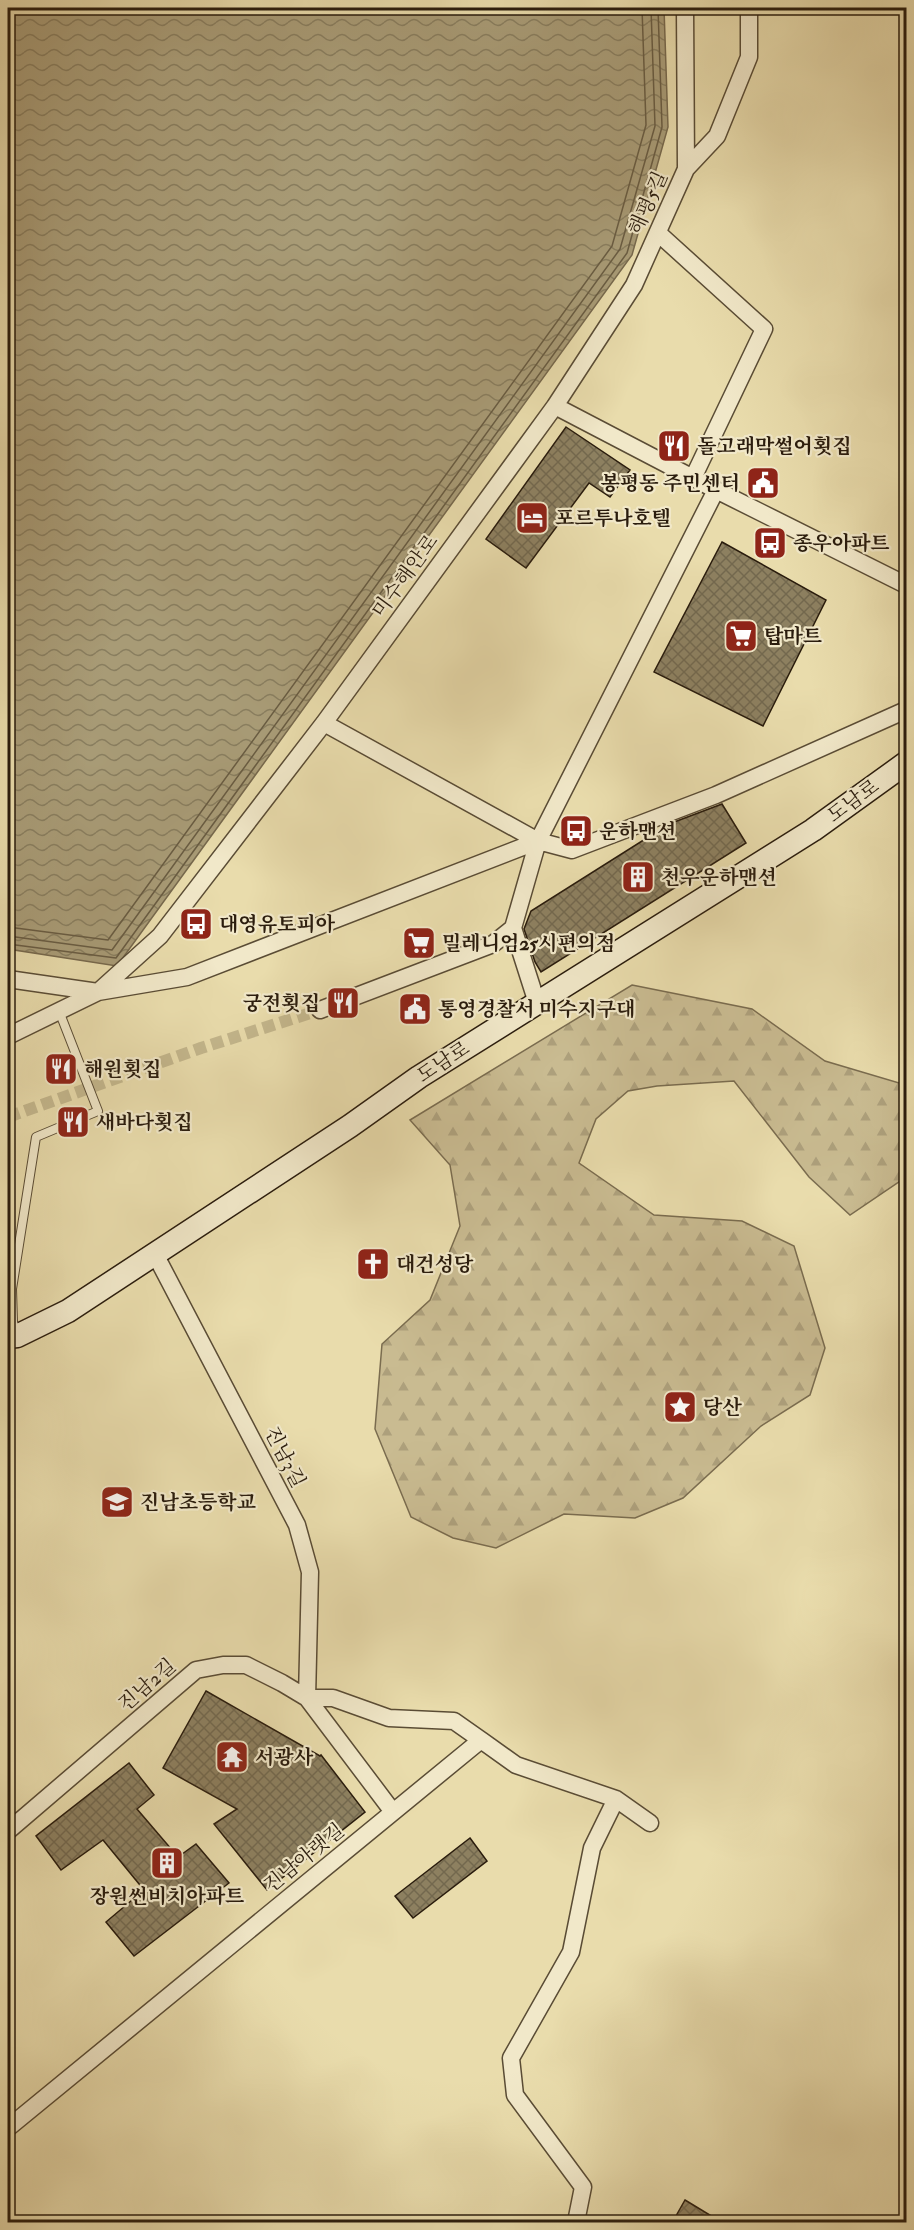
<svg xmlns="http://www.w3.org/2000/svg" width="914" height="2230" viewBox="0 0 914 2230" font-family="'IM FELL Double Pica','Noto Serif KR',serif">
<style>
.forest{fill:url(#forest-firs);stroke:#7a6c4f;stroke-width:1.5}
.water{fill:url(#water-waves);stroke:#76684c;stroke-width:1.5}
.lines{fill:none;stroke-linecap:round;stroke-linejoin:round}
.shore{stroke:#695c42;stroke-width:1.5}
.building{fill:url(#building-cross-hatch);stroke:#2a1c0d;stroke-width:1.5}
.pedestrian-tunnel{stroke:#c3b68c;stroke-width:12;stroke-dasharray:12 6;stroke-linecap:butt}
.service-casing{stroke:#5a4c35;stroke-width:10}
.minor-casing{stroke:#5a4c35;stroke-width:19}
.secondary-casing{stroke:#2a1c0d;stroke-width:25}
.service{stroke:#f1e8c9;stroke-width:8}
.minor{stroke:#f1e8c9;stroke-width:16}
.secondary{stroke:#f1e8c9;stroke-width:22}
.labels{text-anchor:middle;dominant-baseline:central;stroke-width:4.5;stroke-linejoin:round;paint-order:stroke}
.street-label{font-size:20px;fill:#2a1c0d;stroke:#f1e8c9}
.poi-label{font-size:20px;font-weight:bold;fill:#2a1c0d;stroke:#f1e8c9;text-anchor:start}
</style>
<defs>
<pattern id="forest-firs" width="22" height="20" patternUnits="userSpaceOnUse" patternTransform="scale(1.5)"><rect width="22" height="20" fill="#c9bb91"/><path d="M5 1l3.5 6h-7zM16 11l3.5 6h-7z" fill="#ada07c"/></pattern>
<pattern id="water-waves" width="16" height="10" patternUnits="userSpaceOnUse" patternTransform="scale(1.5)"><rect width="16" height="10" fill="#a89b76"/><path d="M0 5q4-4 8 0t8 0" fill="none" stroke="#897e5f"/></pattern>
<pattern id="building-cross-hatch" width="8" height="8" patternUnits="userSpaceOnUse" patternTransform="scale(1.5)"><rect width="8" height="8" fill="#8d8060"/><path d="M0 0l8 8M0 8l8-8" fill="none" stroke="#73684e"/></pattern>
</defs>
<rect width="100%" height="100%" fill="#e9dcac"/>
<filter id="stains"><feTurbulence type="fractalNoise" baseFrequency=".00333" numOctaves="4"/><feColorMatrix values="0 0 0 0 .2 0 0 0 0 .09 0 0 0 0 .02 0 0 0 .5 -.17"/></filter>
<radialGradient id="worn" r=".72"><stop offset=".6" stop-color="#630" stop-opacity="0"/><stop offset="1" stop-color="#630" stop-opacity=".3"/></radialGradient>
<path class="forest" d="M632 985 752 1009 825 1061 906 1085V1177L850 1215 809 1177 734 1081 657 1086 628 1091 596 1119 579 1163 654 1215 742 1221 794 1246 825 1348 810 1395 761 1426 683 1498 635 1518 564 1514 496 1548 453 1538 411 1517 375 1429 382 1344 430 1300 460 1226 450 1165 410 1120Z"/>
<path class="water" d="M8 8H664L668 127 632 255 117 966 8 949Z"/>
<g class="lines">
<path class="shore" d="M8 927 108 940 612 246 646 125 642 8
M8 936 112 950 620 249 655 126 651 8
M8 944 116 958 627 253 662 127 658 8"/>
</g>
<path class="building" d="M566 427 630 470 610 497 589 483 526 568 486 539Z
M722 542 826 600 763 726 654 672Z
M722 804 746 843 541 972 535 962 524 929 531 911 669 824Z
M206 1691 320 1756 321 1755 365 1812 267 1890 214 1824 237 1809 163 1768Z
M129 1763 154 1795 137 1809 178 1857 196 1844 229 1883 134 1956 106 1922 144 1890 103 1840 61 1870 36 1836Z
M470 1838 487 1861 413 1918 395 1896Z
M685 2200 723 2223H672Z"/>
<g class="lines">
<path class="pedestrian-tunnel" d="M8 1117 201 1048 320 1010"/>
<defs>
<path id="service" d="M17 1335 13 1322 12 1289 36 1137 98 1111 59 1011"/>
<path id="minor" d="M685 8 686 169
M658 233 764 329 693 478
M555 406 634 285 686 169 717 136 749 57V8
M324 723 538 841
M513 928 537 1003
M8 979 98 992 187 977 538 841 716 490
M320 1010 493 944 513 928 538 841 572 850 716 795 906 710
M8 1036 98 992 160 936 324 723 555 406 716 490 906 585
M155 1254 297 1525 310 1572 307 1698H333L389 1718 454 1721 481 1740
M8 1831 196 1670 223 1665H246L282 1683 307 1698 393 1812
M8 2128 481 1740 516 1765 616 1799 650 1823
M576 2222 583 2187 515 2095 511 2058 571 1952 592 1848 616 1799"/>
<path id="secondary" d="M8 1337 17 1336 68 1311 350 1126 419 1077 813 830 906 763"/>
</defs>
<use href="#service" class="service-casing"/>
<use href="#minor" class="minor-casing"/>
<use href="#secondary" class="secondary-casing"/>
<use href="#service" class="service"/>
<use href="#minor" class="minor"/>
<use href="#secondary" class="secondary"/>
</g>
<defs>
<symbol id="restaurant-square" viewBox="-11 -11 22 22"><rect x="-9" y="-9" width="18" height="18" rx="4" fill="#8f2418" stroke="#f1e8c9"/><path d="M-5-6h1v4h1v-4h1v4h1v-4h1v5L-1.5 .5V6h-2V.5L-5-1ZM5-6V6H3V1.5H1.5Q1.5-4 5-6Z" fill="#fff"/></symbol>
<symbol id="civic-square" viewBox="-11 -11 22 22"><rect x="-9" y="-9" width="18" height="18" rx="4" fill="#8f2418" stroke="#f1e8c9"/><path d="M-.6-6.5H3V-4.5H.6V-3L4-1V1h2V6H-6V1h2V-1L-.6-3ZM-1.2 2.5V6h2.4V2.5Z" fill="#fff"/></symbol>
<symbol id="hotel-square" viewBox="-11 -11 22 22"><rect x="-9" y="-9" width="18" height="18" rx="4" fill="#8f2418" stroke="#f1e8c9"/><path d="M-6-4.5h1.5V1H6V5H4.5V3h-9V5H-6ZM-4 0a1.8 1.8 0 1 1 3.6 0ZM.5 0V-2.5h3Q6-2.5 6 0Z" fill="#fff"/></symbol>
<symbol id="bus-square" viewBox="-11 -11 22 22"><rect x="-9" y="-9" width="18" height="18" rx="4" fill="#8f2418" stroke="#f1e8c9"/><path d="M-5-6H5V4H4V6H2V4H-2V6H-4V4H-5ZM-3.5-4V0h7V-4ZM-3.5 1.2v1.5H-2V1.2ZM2 1.2v1.5H3.5V1.2Z" fill="#fff"/></symbol>
<symbol id="supermarket-square" viewBox="-11 -11 22 22"><rect x="-9" y="-9" width="18" height="18" rx="4" fill="#8f2418" stroke="#f1e8c9"/><path d="M-6-5.5h2.5l.6 2H6L4.5 2H-2.5L-4.4-4H-6ZM-1.5 3.2a1.3 1.3 0 1 0 .1 0ZM3 3.2a1.3 1.3 0 1 0 .1 0Z" fill="#fff"/></symbol>
<symbol id="building-square" viewBox="-11 -11 22 22"><rect x="-9" y="-9" width="18" height="18" rx="4" fill="#8f2418" stroke="#f1e8c9"/><path d="M-4-6H4V6H1V3H-1V6H-4ZM-2.5-4.3h1.7v1.8h-1.7ZM.8-4.3h1.7v1.8H.8ZM-2.5-1h1.7V.8h-1.7ZM.8-1h1.7V.8H.8Z" fill="#fff"/></symbol>
<symbol id="church-square" viewBox="-11 -11 22 22"><rect x="-9" y="-9" width="18" height="18" rx="4" fill="#8f2418" stroke="#f1e8c9"/><path d="M-1.2-6h2.4v3.5h3.3v2.4h-3.3V6h-2.4V-.1h-3.3v-2.4h3.3Z" fill="#fff"/></symbol>
<symbol id="sight-square" viewBox="-11 -11 22 22"><rect x="-9" y="-9" width="18" height="18" rx="4" fill="#8f2418" stroke="#f1e8c9"/><path d="M0-6L1.8-2.2L6-1.7L2.9 1.2L3.7 5.4L0 3.3L-3.7 5.4L-2.9 1.2L-6-1.7L-1.8-2.2Z" fill="#fff"/></symbol>
<symbol id="school-square" viewBox="-11 -11 22 22"><rect x="-9" y="-9" width="18" height="18" rx="4" fill="#8f2418" stroke="#f1e8c9"/><path d="M0-5L7-2L0 1L-7-2ZM-4 1L0 2.5L4 1V4Q0 6-4 4Z" fill="#fff"/></symbol>
<symbol id="temple-square" viewBox="-11 -11 22 22"><rect x="-9" y="-9" width="18" height="18" rx="4" fill="#8f2418" stroke="#f1e8c9"/><path d="M0-6L5-2H3V0L6.5 2.5H4V6H1.5V3h-3V6H-4V2.5H-6.5L-3 0V-2H-5Z" fill="#fff"/></symbol>
</defs>
<g fill-rule="evenodd">
<use href="#restaurant-square" x="655" y="427" width="38" height="38"/>
<use href="#civic-square" x="744" y="464" width="38" height="38"/>
<use href="#hotel-square" x="513" y="499" width="38" height="38"/>
<use href="#bus-square" x="751" y="524" width="38" height="38"/>
<use href="#supermarket-square" x="722" y="617" width="38" height="38"/>
<use href="#bus-square" x="557" y="812" width="38" height="38"/>
<use href="#building-square" x="619" y="858" width="38" height="38"/>
<use href="#bus-square" x="177" y="905" width="38" height="38"/>
<use href="#supermarket-square" x="400" y="924" width="38" height="38"/>
<use href="#restaurant-square" x="324" y="984" width="38" height="38"/>
<use href="#civic-square" x="396" y="990" width="38" height="38"/>
<use href="#restaurant-square" x="42" y="1050" width="38" height="38"/>
<use href="#restaurant-square" x="54" y="1103" width="38" height="38"/>
<use href="#church-square" x="354" y="1245" width="38" height="38"/>
<use href="#sight-square" x="661" y="1388" width="38" height="38"/>
<use href="#school-square" x="98" y="1483" width="38" height="38"/>
<use href="#temple-square" x="213" y="1738" width="38" height="38"/>
<use href="#building-square" x="148" y="1844" width="38" height="38"/>
</g>
<g class="labels">
<g class="street-label">
<text transform="translate(648 203) rotate(-66)">해평5길</text>
<text transform="translate(405 576) rotate(-54)">미수해안로</text>
<text transform="translate(853 801) rotate(-36)">도남로</text>
<text transform="translate(443 1062) rotate(-33)">도남로</text>
<text transform="translate(285 1457) rotate(63)">진남3길</text>
<text transform="translate(147 1685) rotate(-41)">진남2길</text>
<text transform="translate(304 1858) rotate(-39)">진남아랫길</text>
</g>
<g class="poi-label">
<text x="697" y="446">돌고래막썰어횟집</text>
<text x="740" y="483" text-anchor="end">봉평동 주민센터</text>
<text x="555" y="518">포르투나호텔</text>
<text x="793" y="543">종우아파트</text>
<text x="764" y="636">탑마트</text>
<text x="599" y="831">운하맨션</text>
<text x="661" y="877">천우운하맨션</text>
<text x="219" y="924">대영유토피아</text>
<text x="442" y="943">밀레니엄25시편의점</text>
<text x="320" y="1003" text-anchor="end">궁전횟집</text>
<text x="438" y="1009">통영경찰서 미수지구대</text>
<text x="84" y="1069">해원횟집</text>
<text x="96" y="1122">새바다횟집</text>
<text x="396" y="1264">대건성당</text>
<text x="703" y="1407">당산</text>
<text x="140" y="1502">진남초등학교</text>
<text x="255" y="1757">서광사</text>
<text x="167" y="1896" text-anchor="middle">장원썬비치아파트</text>
</g>
</g>
<rect width="914" height="2230" fill="none" stroke="#e9dcac" stroke-width="30"/>
<rect x="9" y="9" width="896" height="2212" fill="none" stroke="#2a1c0d" stroke-width="3"/>
<rect x="15" y="15" width="884" height="2200" fill="none" stroke="#2a1c0d" stroke-width="1.5"/>
<rect width="100%" height="100%" filter="url(#stains)"/>
<rect width="100%" height="100%" fill="url(#worn)"/>
</svg>
